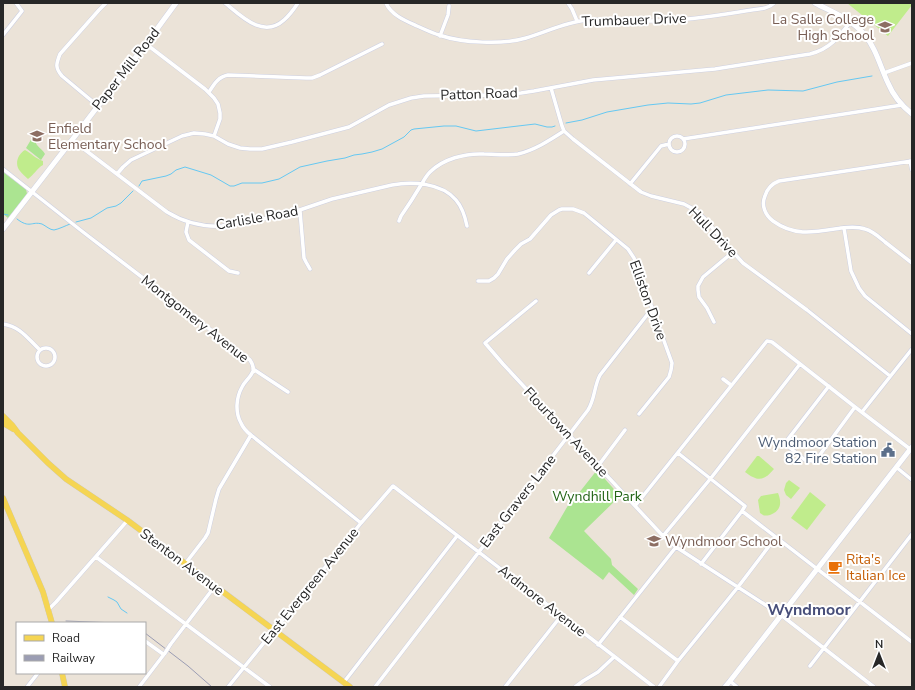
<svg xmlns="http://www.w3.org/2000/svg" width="915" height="690" viewBox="0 0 915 690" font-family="'Nunito Sans',sans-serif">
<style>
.green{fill:#abe491}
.pitch{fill:#c0ec8c}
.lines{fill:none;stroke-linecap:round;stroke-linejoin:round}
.stream{stroke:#65c8f2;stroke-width:1}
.street-casing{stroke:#cdd0e1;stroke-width:4.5}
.secondary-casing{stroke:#cdd0e1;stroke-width:6}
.primary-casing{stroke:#c7c7c7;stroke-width:6}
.street{stroke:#fff;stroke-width:3.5}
.secondary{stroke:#fff;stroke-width:5}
.primary{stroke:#f5d553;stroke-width:5.5}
.rail{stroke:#9b9db3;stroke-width:1}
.street-bridge-casing{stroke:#cdd0e1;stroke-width:4.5;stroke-linecap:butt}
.street-bridge{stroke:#fff;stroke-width:3.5}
.labels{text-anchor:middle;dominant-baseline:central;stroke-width:4;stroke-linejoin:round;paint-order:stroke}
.education-label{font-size:14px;fill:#785e54;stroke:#fff;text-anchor:start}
.street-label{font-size:14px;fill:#272727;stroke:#fff}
.service-label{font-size:14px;fill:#4e5e75;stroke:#fff;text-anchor:end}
.park-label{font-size:14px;fill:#246517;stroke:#fff}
.food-label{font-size:14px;fill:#c56008;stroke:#fff;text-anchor:start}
.quarter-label{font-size:16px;font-weight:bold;fill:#474e79;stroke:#fff}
</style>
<rect width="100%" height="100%" fill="#ebe3d8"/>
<path class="green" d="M32 138C36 140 35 142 37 145 40 149 43 150 45 154L41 160 26 148Z
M3 172 26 189 27 194 8 218 3 214Z
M597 470 620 496 584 531 611 559 612 565 638 589 634 595 609 572 603 580 549 538 570 502 571 503Z"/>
<path class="pitch" d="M847 3H912V5L888 36Z
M25 150C31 153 36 159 43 161V165C37 168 34 175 28 179 25 176 22 174 20 171 14 164 18 154 25 150Z
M757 456H759L774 469C764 481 758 482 745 472Z
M789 480 800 488 791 499 786 495 784 490 786 483Z
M810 492 826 505 807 530 791 518Z
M778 493C782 503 781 511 770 515 765 516 764 516 760 513L758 500 761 496Z"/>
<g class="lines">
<path class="stream" d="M566 123 582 120 607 112 648 105 668 103 691 104 700 103 726 95 768 90 803 91 837 82 872 76
M139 186 142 181 166 176 171 174 176 170 185 167 211 175 230 186H234L242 183H262L279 179 300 167 327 161 345 158 354 155 362 154 372 152 382 149 404 137 411 130 414 129 444 126H456L476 131 535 124 547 127H552L555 126
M3 214 8 215
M17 219C30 229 31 221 42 224 46 226 50 230 54 230 59 229 65 226 70 224
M76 222 91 218 107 208 116 206 121 203 133 191
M108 597 114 600 117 602 121 609 127 613"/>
<defs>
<path id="street" d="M225 3C241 16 263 39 284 20 290 15 294 9 298 3
M386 3C391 15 406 21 417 26 424 29 432 33 439 35 462 43 503 45 526 38 546 32 566 22 587 20 611 18 635 21 659 21 695 20 730 13 765 8L770 6 774 3
M568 3 572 9 577 21
M3 35 22 11 16 3
M440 36 448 15 449 6
M146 44 205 89 214 98 218 104 220 113V119L214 136
M884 73 912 63
M551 88 562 126 564 131 573 139 641 192 651 196 684 204 695 210 704 218 733 252 743 263 807 310 890 376
M209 92C214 84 218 77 228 75L306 78H312L320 75 382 44
M98 106 62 76C55 68 56 64 60 54L99 10 106 3
M669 144a8 8 0 1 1 16 0a8 8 0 1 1-16 0Z
M683 139 902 105
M72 140 167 212C185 223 202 227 222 226L285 215 332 199 392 185C412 181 442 183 456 200 462 207 465 216 467 226
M910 161 912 170
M912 161 779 181C771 184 767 189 765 196 761 205 765 215 773 221 795 237 815 232 841 228 849 227 857 226 865 229 873 231 879 237 885 242 894 249 903 256 912 263
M3 169 83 232 250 360C252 363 254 367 253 371 251 377 245 381 242 387 236 398 235 412 241 423 243 428 247 432 251 435L361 523
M117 174 123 167 131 160 182 136 194 133 205 134 214 136 228 144 240 148 250 149H262L292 142 349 127 389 105 411 98 424 96 499 95 521 93 534 91 593 80 715 69 810 54C830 49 839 37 851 21
M630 184 661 146 669 144
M300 211 304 258 306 262 310 269
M399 221 401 216C408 206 415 195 421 185 424 180 426 176 430 172 443 159 465 153 484 154 495 154 506 156 518 154 535 150 550 140 564 131
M188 222 186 232 189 240 229 271 238 273
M844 228 851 271 859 288 865 296 912 334
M589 273 616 240
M478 281H489L494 278 498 274 507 259 515 250 521 244 530 239 551 215 559 210 562 209H573L584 213 628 249 634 258 672 363 671 370 669 377 639 414
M536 301 485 343 503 364 663 536 676 547 781 615 874 687
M714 322 707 308 699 297 698 290V286L703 277 733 252
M3 324C21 327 27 338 40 350
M37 357a9 9 0 1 1 18 0a9 9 0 1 1-18 0Z
M253 369 288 392
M723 379 731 385
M829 386 788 439V443L789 447 805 460 813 461 816 460 855 407
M862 412 912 349
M678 453 745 506 742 511 912 642
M598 466 625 430
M896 467 912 480
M635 506 767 341 772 342 855 407 910 449
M663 536 711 478 800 364
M96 557 270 687
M185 564 205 538 208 533 216 499 219 489 251 435
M701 564 742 511
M48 610 56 602 127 521
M620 617 678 661
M145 641 163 654
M170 645 215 586
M598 645 676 547
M810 666 912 534
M730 681 737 687
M344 682 457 536
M27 687 38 673
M139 687 165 653
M228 687 361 523 393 486 654 687
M375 687 402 652 588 410C595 399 594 386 600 375L647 315 653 311
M505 687 561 616
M575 687 583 681 598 672 614 657
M659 687 678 661 738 587 776 537"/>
<path id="secondary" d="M815 3C832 12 851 19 864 34 876 48 880 66 888 83 893 95 902 106 912 114
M3 229 72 140 98 106 146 44 176 3
M725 687 730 681C791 603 852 525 912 447"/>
<path id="primary" d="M3 416 12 425 18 433 48 463 66 479 127 520 350 687
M3 423 13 429
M3 498 43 592 52 623
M62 673 65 687"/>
</defs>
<use href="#street" class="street-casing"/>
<use href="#secondary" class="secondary-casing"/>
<use href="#primary" class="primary-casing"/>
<use href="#street" class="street"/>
<use href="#secondary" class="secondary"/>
<use href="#primary" class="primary"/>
<path class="rail" d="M66 621 117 623
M145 633 188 666 212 687"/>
<defs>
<path id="street-bridge" d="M165 653 170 645"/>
</defs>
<use href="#street-bridge" class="street-bridge-casing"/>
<use href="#street-bridge" class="street-bridge"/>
</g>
<defs>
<symbol id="school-bare" viewBox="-9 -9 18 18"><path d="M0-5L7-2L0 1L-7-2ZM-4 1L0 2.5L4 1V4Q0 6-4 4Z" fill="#8d6e63" stroke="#fff" stroke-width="2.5" paint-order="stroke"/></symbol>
<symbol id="civic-bare" viewBox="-9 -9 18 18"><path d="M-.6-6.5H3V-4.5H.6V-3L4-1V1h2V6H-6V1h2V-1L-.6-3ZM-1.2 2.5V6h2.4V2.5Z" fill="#5c6f8a" stroke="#fff" stroke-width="2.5" paint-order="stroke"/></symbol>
<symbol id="cafe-bare" viewBox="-9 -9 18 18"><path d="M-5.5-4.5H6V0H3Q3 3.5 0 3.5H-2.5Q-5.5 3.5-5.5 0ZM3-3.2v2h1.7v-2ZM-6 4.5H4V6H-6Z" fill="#e8710a" stroke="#fff" stroke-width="2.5" paint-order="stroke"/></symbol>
</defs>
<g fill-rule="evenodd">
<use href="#school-bare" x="875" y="17" width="20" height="20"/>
<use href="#school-bare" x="27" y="126" width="20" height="20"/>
<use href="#civic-bare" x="878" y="440" width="20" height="20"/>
<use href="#school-bare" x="644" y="531" width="20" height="20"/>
<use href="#cafe-bare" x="825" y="557" width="20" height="20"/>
</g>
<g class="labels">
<g class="education-label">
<text x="874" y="19" text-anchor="end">La Salle College<tspan x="874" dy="16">High School</tspan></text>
<text x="48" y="128">Enfield<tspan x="48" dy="16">Elementary School</tspan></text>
<text x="665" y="541">Wyndmoor School</text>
</g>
<g class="street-label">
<text transform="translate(634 20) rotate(-2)">Trumbauer Drive</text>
<text transform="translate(126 69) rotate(-52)">Paper Mill Road</text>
<text transform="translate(479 94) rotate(-2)">Patton Road</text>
<text transform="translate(257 218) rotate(-10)">Carlisle Road</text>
<text transform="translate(713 232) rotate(46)">Hull Drive</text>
<text transform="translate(648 300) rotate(70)">Elliston Drive</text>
<text transform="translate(195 319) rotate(38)">Montgomery Avenue</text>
<text transform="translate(566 432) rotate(47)">Flourtown Avenue</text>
<text transform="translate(518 501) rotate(-52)">East Gravers Lane</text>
<text transform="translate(182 562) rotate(37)">Stenton Avenue</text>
<text transform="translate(310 586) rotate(-51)">East Evergreen Avenue</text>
<text transform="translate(542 601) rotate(38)">Ardmore Avenue</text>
</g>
<g class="service-label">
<text x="877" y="442">Wyndmoor Station<tspan x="877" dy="16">82 Fire Station</tspan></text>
</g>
<g class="park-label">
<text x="597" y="496">Wyndhill Park</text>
</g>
<g class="food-label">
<text x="846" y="559">Rita's<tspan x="846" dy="16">Italian Ice</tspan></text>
</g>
<g class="quarter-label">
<text x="809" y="610">Wyndmoor</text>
</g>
</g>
<rect width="915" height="690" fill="none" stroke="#272727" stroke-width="8"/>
<rect x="16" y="622" width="130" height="52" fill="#ffffff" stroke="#a9a9a9"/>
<rect x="24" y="635" width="20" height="6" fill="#f5d553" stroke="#a9a9a9"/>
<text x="52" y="642" font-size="12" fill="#272727">Road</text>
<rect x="24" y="655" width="20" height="6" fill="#9b9db3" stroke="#a9a9a9"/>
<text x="52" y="662" font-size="12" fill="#272727">Railway</text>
<g transform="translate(879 654)" stroke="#ffffff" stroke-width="3" paint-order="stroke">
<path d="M0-3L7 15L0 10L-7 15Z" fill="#272727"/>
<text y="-6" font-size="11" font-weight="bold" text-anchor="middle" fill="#272727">N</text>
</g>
</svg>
